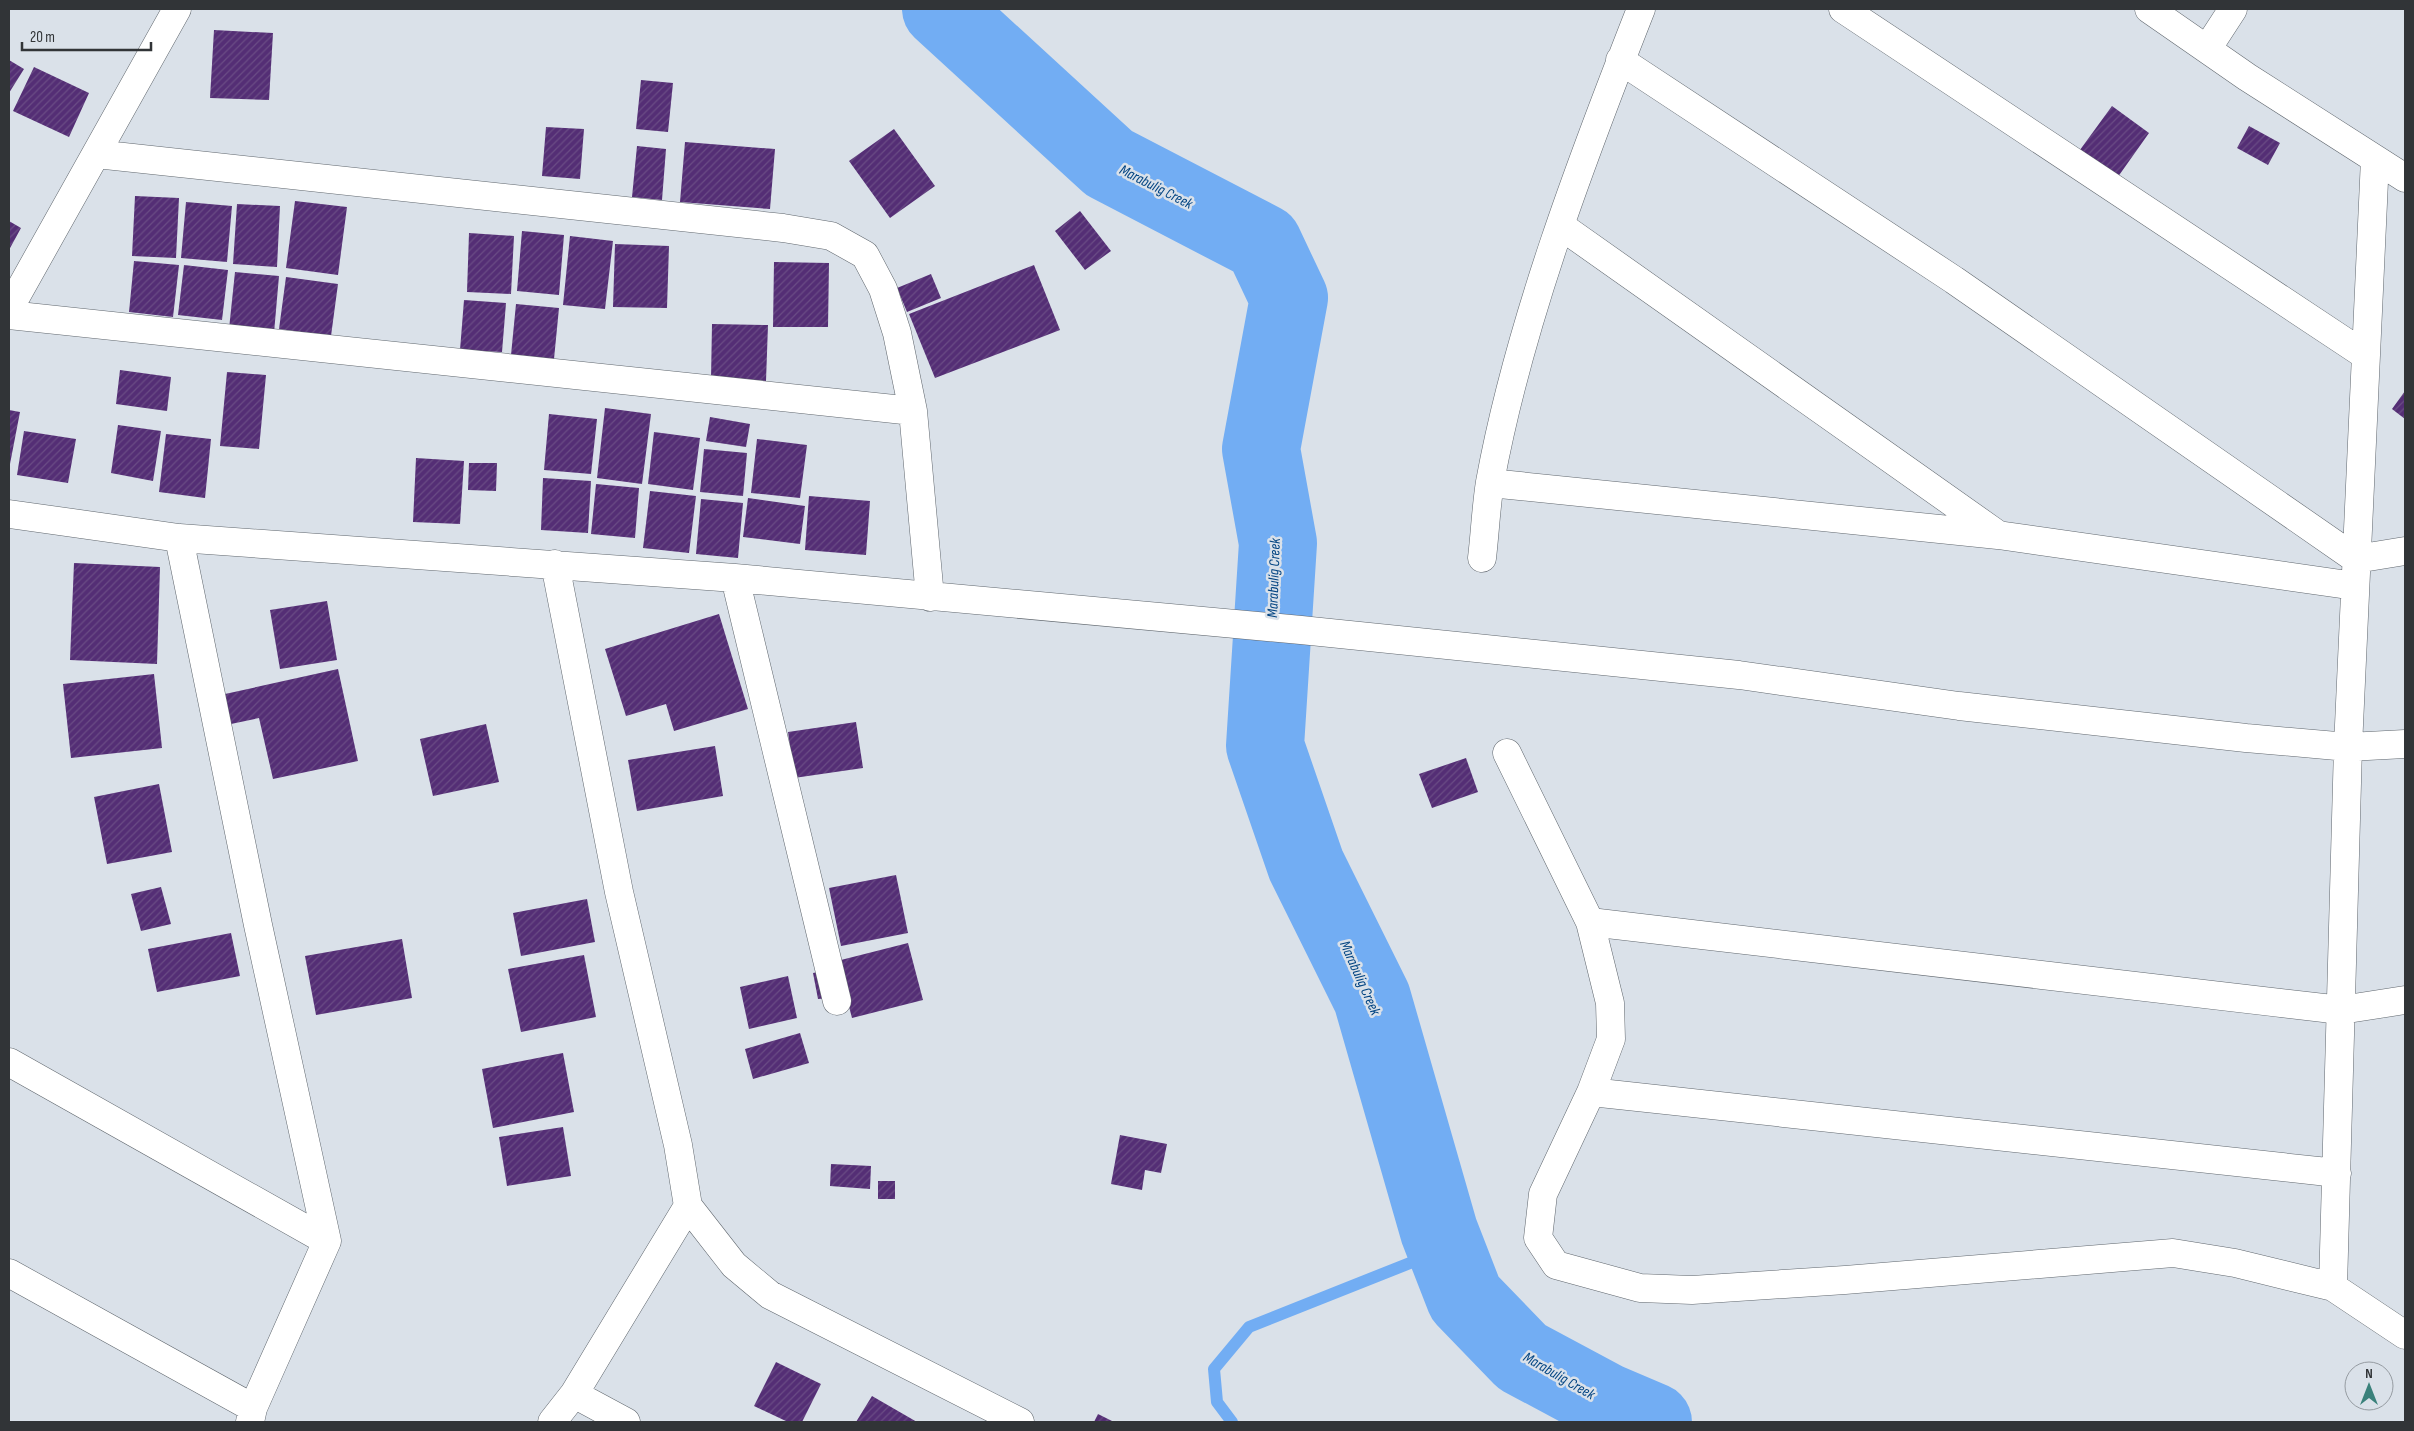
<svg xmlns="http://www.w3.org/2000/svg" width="2414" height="1431" viewBox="0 0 2414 1431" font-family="'Sofia Sans Condensed',sans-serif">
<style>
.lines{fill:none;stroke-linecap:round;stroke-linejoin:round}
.stream{stroke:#72adf3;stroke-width:12}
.river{stroke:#72adf3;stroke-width:78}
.building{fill:url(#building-hatch)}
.minor-casing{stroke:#60676e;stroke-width:29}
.minor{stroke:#fff;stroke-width:28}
.labels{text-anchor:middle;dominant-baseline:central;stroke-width:5;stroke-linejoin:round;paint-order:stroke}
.water-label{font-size:15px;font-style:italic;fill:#024482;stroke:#dae1e9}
</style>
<defs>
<pattern id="building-hatch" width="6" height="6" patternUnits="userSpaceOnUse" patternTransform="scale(1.25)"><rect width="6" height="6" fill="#542e75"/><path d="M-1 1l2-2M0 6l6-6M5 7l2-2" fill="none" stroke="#6a4c85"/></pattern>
</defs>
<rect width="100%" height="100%" fill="#dae1e9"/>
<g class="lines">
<path class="stream" d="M1232 1422 1217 1402 1214 1369 1249 1327 1420 1259 1439 1231"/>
<path class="river" d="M941 9 1109 163 1263 243 1289 298 1261 449 1278 543 1265 746 1306 865 1372 998 1439 1231 1465 1298 1522 1357 1606 1402 1653 1422"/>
</g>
<path class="building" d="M214 30 273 33 269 100 210 98Z
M9 60 24 69 9 93Z
M34 67 89 93 69 137 13 111Z
M641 80 673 83 668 132 636 129Z
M2112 106 2149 133 2115 181 2077 154Z
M2249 126 2280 143 2268 165 2237 148Z
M546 127 584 129 580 179 542 176Z
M894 129 935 186 890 218 849 161Z
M685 142 775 149 770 209 680 202Z
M637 146 666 149 662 200 632 197Z
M135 196 179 198 176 258 132 256Z
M295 201 347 207 338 275 286 268Z
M186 202 232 206 227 262 181 258Z
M237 204 280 206 277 267 233 264Z
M1080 211 1111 251 1085 270 1055 231Z
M9 221 21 228 9 250Z
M522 231 564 235 559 295 517 291Z
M469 233 514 236 511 294 467 292Z
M570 236 613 241 605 309 563 305Z
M615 244 669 246 667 308 613 307Z
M134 261 179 265 173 317 129 312Z
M774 262 829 263 828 327H773Z
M184 265 228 270 222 320 178 315Z
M1034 265 1060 330 935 378 909 314Z
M235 272 279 276 274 333 229 329Z
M931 274 941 298 907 312 897 288Z
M286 277 338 284 331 336 279 329Z
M464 300 506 303 502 352 460 350Z
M516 304 559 308 554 359 511 355Z
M712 324 768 325 766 381 711 379Z
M120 370 171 377 167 411 116 404Z
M227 372 266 375 259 449 220 446Z
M2405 391V419L2392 409Z
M605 408 651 414 642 484 597 478Z
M9 410 20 412 10 464H9Z
M549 414 597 419 591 474 544 470Z
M710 417 750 424 746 447 706 441Z
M118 425 161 431 153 481 111 473Z
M24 431 76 439 68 483 17 475Z
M654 432 700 438 693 490 648 484Z
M166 434 211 439 205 498 159 492Z
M757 439 807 445 800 498 751 493Z
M704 449 747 453 743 496 700 492Z
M416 458 464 461 460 524 413 522Z
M469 463H497L496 491 468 490Z
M543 478 591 481 588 533 541 530Z
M596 484 639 488 635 538 591 534Z
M650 491 696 496 689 553 643 548Z
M809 496 870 501 866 555 805 550Z
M748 498 805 506 800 544 743 537Z
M701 499 743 503 738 558 696 554Z
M74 563 160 567 157 664 70 660Z
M327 601 337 660 280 669 270 610Z
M719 614 748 709 674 731 666 704 626 716 605 649Z
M338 669 358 761 273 779 259 718 231 724 225 694Z
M154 674 162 748 71 758 63 684Z
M856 722 863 768 794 778 788 732Z
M486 724 499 782 433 796 420 739Z
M715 746 723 796 637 811 628 760Z
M1466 758 1478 792 1432 808 1419 774Z
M159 784 172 852 107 864 94 797Z
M896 875 908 933 841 946 829 888Z
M161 887 171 924 141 931 131 894Z
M587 899 595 942 521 956 513 913Z
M231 933 240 976 157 992 148 949Z
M402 939 412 998 316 1015 305 956Z
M908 943 923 1000 852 1018 837 961Z
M584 955 596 1017 521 1032 508 969Z
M823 971 829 998 818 999 813 973Z
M788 976 797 1018 749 1029 740 987Z
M800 1033 809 1063 753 1079 745 1049Z
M563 1053 574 1112 493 1128 482 1069Z
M563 1127 571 1176 507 1186 499 1137Z
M1120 1135 1167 1144 1161 1173 1145 1170 1142 1190 1111 1184Z
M831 1164 871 1166 870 1189 830 1186Z
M878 1181H895V1199H878Z
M776 1362 821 1384 802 1422H788L754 1406Z
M872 1396 917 1422H856Z
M1098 1414 1114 1422H1094Z"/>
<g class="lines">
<defs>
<path id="minor" d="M1843 9 2365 355
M2149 9 2247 77 2405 178
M2207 49 2233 9
M1620 60 1954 280 2356 559 2405 551
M96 154 783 228 831 236 865 255 883 289 897 333 913 411 930 597
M1561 226 1997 534
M9 309 177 9
M9 315 913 411
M1490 483 1998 535 2355 586
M9 514 179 538 735 578 1301 630 1739 675 1959 706 2246 738 2348 747 2405 744
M179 538 258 925 327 1241 253 1408 250 1422
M1482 558C1485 533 1486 507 1490 482 1519 324 1582 159 1641 9
M555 564 619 892 678 1145 688 1206 734 1265 770 1295 1020 1422
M735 578 837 1001
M1507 753 1590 922
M2405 1000 2341 1010 1590 922 1610 1003 1611 1039 1591 1092 1543 1194 1538 1238 1556 1265 1640 1288 1692 1290 1845 1280 2173 1253 2235 1263 2333 1287 2405 1335
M9 1062 327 1241
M1591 1092 2337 1173
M9 1273 253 1408
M2333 1287 2348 747 2375 159
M574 1394 626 1422
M552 1422 574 1394 688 1206"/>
</defs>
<use href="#minor" class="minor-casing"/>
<use href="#minor" class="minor"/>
</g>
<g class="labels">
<g class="water-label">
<text transform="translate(1156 187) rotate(27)">Marabulig Creek</text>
<text transform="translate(1274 578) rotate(-88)">Marabulig Creek</text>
<text transform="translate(1360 978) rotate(66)">Marabulig Creek</text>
<text transform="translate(1559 1376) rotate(30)">Marabulig Creek</text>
</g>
</g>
<rect width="2414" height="1431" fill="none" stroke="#313437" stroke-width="20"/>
<g transform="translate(2369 1386)"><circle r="24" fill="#dae1e9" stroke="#969ca2"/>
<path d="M0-4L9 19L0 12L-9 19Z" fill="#3a817b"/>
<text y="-8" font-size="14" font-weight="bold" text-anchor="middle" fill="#313437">N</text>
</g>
<path d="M22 42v8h129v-8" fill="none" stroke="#313437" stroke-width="2.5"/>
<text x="30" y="42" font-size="15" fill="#313437" stroke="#dae1e9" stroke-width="4" paint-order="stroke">20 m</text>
</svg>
